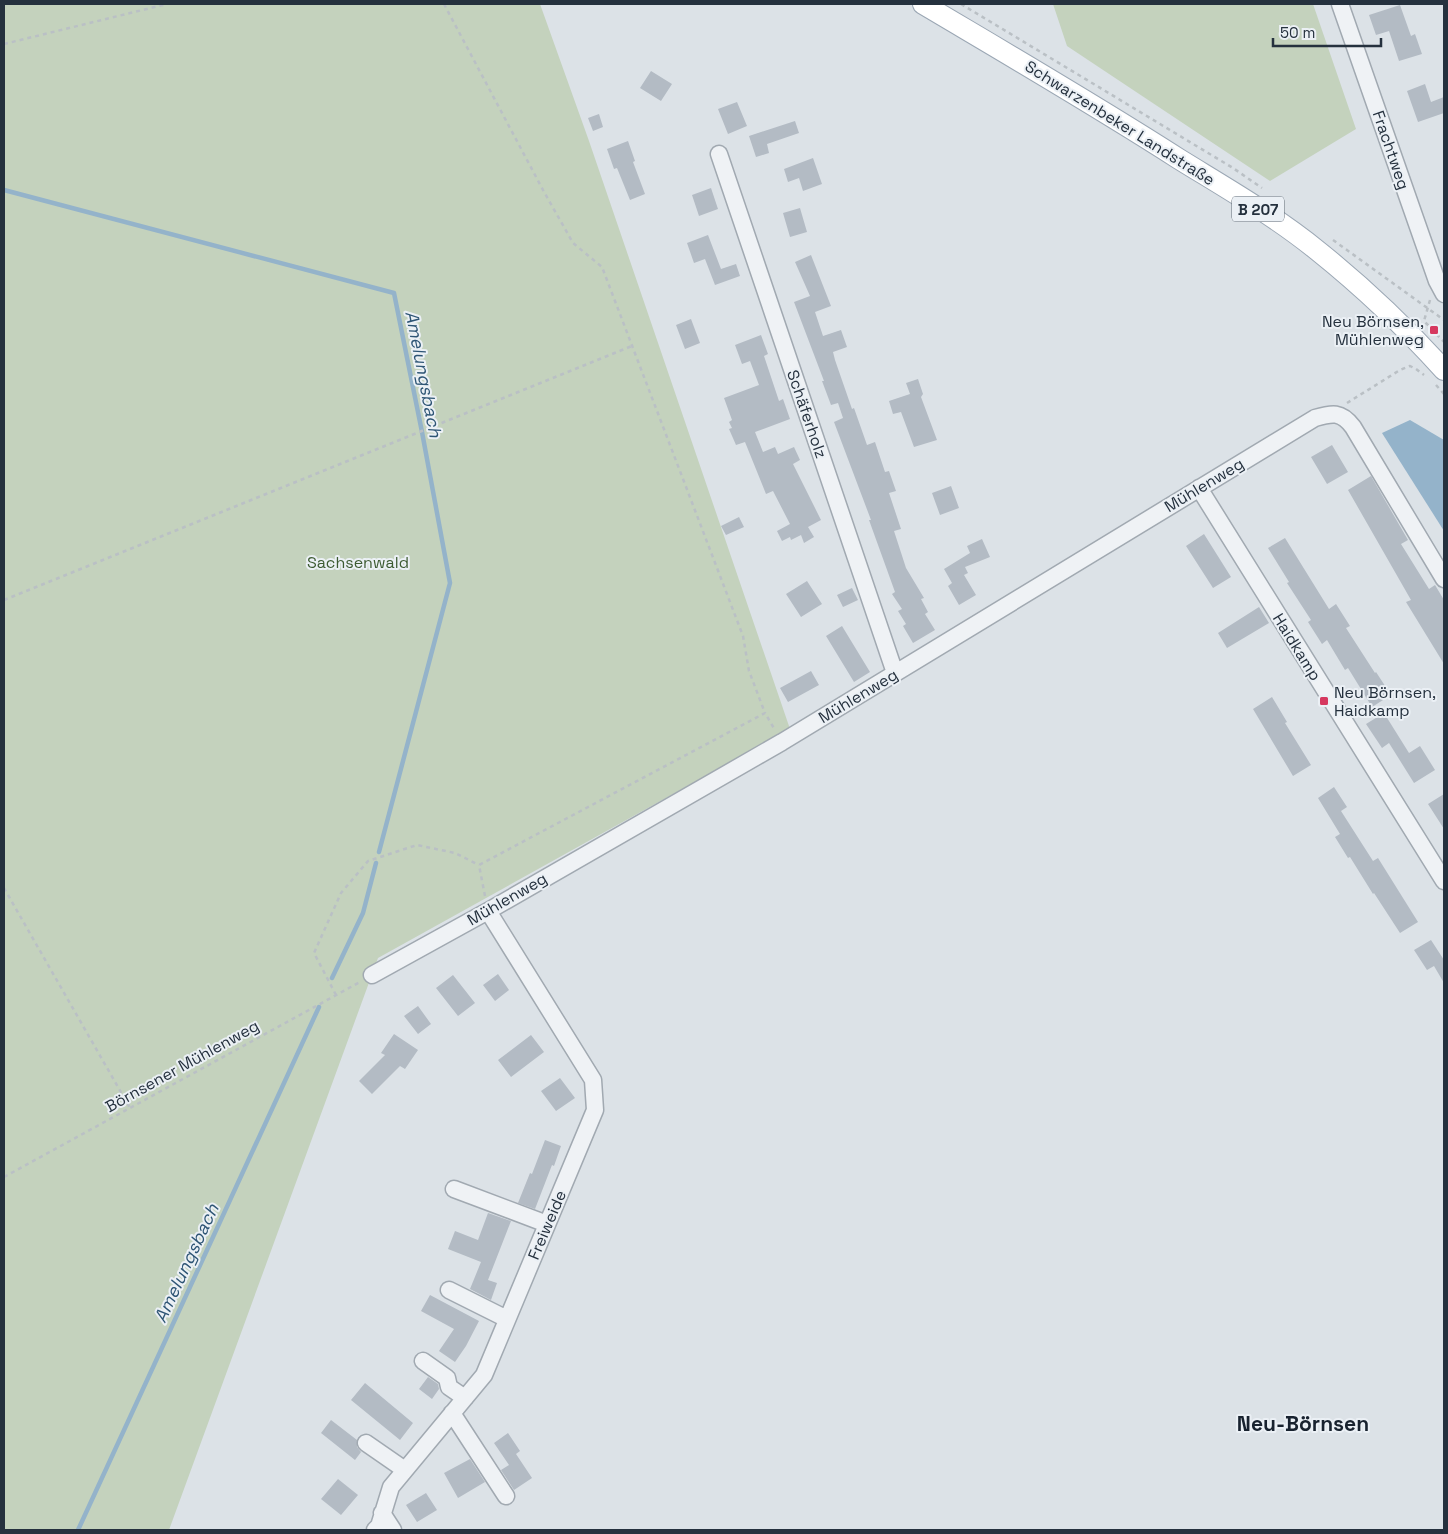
<svg xmlns="http://www.w3.org/2000/svg" width="1448" height="1534" viewBox="0 0 1448 1534" font-family="'Space Grotesk',sans-serif">
<style>
.green{fill:#c4d2bd}
.water{fill:#94b3ca}
.lines{fill:none;stroke-linecap:round;stroke-linejoin:round}
.stream{stroke:#94b3ca;stroke-width:4.5}
.building{fill:#b3bbc4}
.minor-casing{stroke:#a1a9b1;stroke-width:19}
.major-casing{stroke:#9ba7b4;stroke-width:22}
.path{stroke:#bac0c5;stroke-width:2.5;stroke-dasharray:4 4;stroke-linecap:butt}
.minor{stroke:#eff2f5;stroke-width:16}
.major{stroke:#fff;stroke-width:20}
.poi-dot{fill:#d6385f;stroke:#ebf0f5;stroke-width:2}
.labels{text-anchor:middle;dominant-baseline:central;stroke-width:4;stroke-linejoin:round;paint-order:stroke}
.shield{fill:#ebf0f5;stroke:#606a75;stroke-width:1}
.shield-label{font-size:15px;font-weight:bold;fill:#25313e}
.street-label{font-size:16px;fill:#25313e;stroke:#ebf0f5}
.poi-label{font-size:16px;fill:#25313e;stroke:#ebf0f5;text-anchor:end}
.park-label{font-size:16px;fill:#3d5b32;stroke:#ebf0f5}
.water-label{font-size:18px;font-style:italic;fill:#2d5474;stroke:#ebf0f5}
.district-label{font-size:21px;font-weight:bold;fill:#18222f;stroke:#ebf0f5}
</style>
<rect width="100%" height="100%" fill="#dce2e7"/>
<path class="green" d="M4 4H540L589 141 790 729 378 958 169 1530H4Z
M1053 4H1313L1356 129 1270 181 1067 46Z"/>
<path class="water" d="M1410 420 1444 440V531L1382 433Z"/>
<g class="lines">
<path class="stream" d="M4 190 394 293 422 432 450 583 379 852
M332 978 363 913 376 863
M78 1530 319 1007"/>
</g>
<path class="building" d="M1400 5 1411 36 1415 34 1422 54 1399 61 1389 31 1376 35 1369 15Z
M651 71 672 84 661 101 640 88Z
M1425 84 1431 102 1444 97V113L1418 122 1407 91Z
M737 102 747 126 728 134 718 109Z
M599 114 603 127 593 131 588 118Z
M795 121 799 133 767 144 769 153 756 157 749 136Z
M628 141 635 161 633 162 645 194 630 200 617 168 614 169 607 149Z
M813 158 822 184 803 191 799 178 788 182 784 169Z
M711 188 718 209 699 216 692 195Z
M800 208 807 232 790 237 783 213Z
M708 235 721 269 736 264 740 276 715 285 705 259 694 263 687 243Z
M811 255 831 306 815 312 823 336 841 330 847 347 833 352 835 360 852 409 854 408 867 445 875 442 885 472 889 471 896 491 889 493 901 529 894 531 906 568 924 598 921 599 928 612 925 614 935 630 913 643 903 626 906 624 898 611 902 609 892 594 895 592 869 520H871L834 422 843 418 838 403 831 405 822 381H824L794 302 810 296 795 262Z
M691 319 700 343 685 349 676 325Z
M761 335 768 354 764 356 779 401 783 399 790 419 755 432 763 452 775 447 778 454 794 447 800 460 793 464 821 520 808 527 814 537 804 543 801 535 791 540 790 537 782 541 777 531 790 524 773 491 766 494 745 442 736 445 729 429 732 428 729 422 732 420 724 398 759 385 750 361 742 364 735 345Z
M918 379 923 394 921 397 937 440 914 447 901 412 893 414 889 401 910 394 906 383Z
M1332 445 1348 472 1327 484 1311 457Z
M1371 476 1408 540 1401 544 1429 589 1435 585 1444 600V664L1406 602 1411 600 1348 490Z
M951 486 959 508 940 515 932 493Z
M739 517 744 527 726 535 721 526Z
M1204 534 1231 577 1213 588 1186 546Z
M1285 538 1329 609 1336 604 1350 626 1346 628 1375 673 1376 672 1391 695 1372 707 1348 668 1345 670 1327 640 1322 644 1308 622 1311 620 1287 583 1289 582 1268 548Z
M982 539 990 557 965 567 968 573 964 575 976 595 959 605 948 586 952 583 944 569 970 553 967 546Z
M807 581 822 604 801 617 786 594Z
M852 588 858 600 843 607 837 595Z
M1259 607 1269 623 1227 648 1218 633Z
M842 626 870 672 854 682 826 636Z
M811 671 819 685 788 702 780 688Z
M1272 697 1287 722 1285 723 1311 765 1293 776 1253 709Z
M1384 713 1409 753 1420 746 1435 770 1414 783 1389 743 1382 748 1366 724Z
M1334 787 1347 807 1341 811 1373 861 1378 858 1418 922 1400 933 1374 893 1373 894 1350 857 1348 858 1335 837 1340 834 1318 798Z
M1444 794V829L1428 804Z
M1431 940 1444 960V983L1434 966 1427 970 1414 950Z
M498 974 509 990 495 1001 483 985Z
M453 975 475 1003 458 1016 436 988Z
M418 1006 431 1024 418 1034 404 1016Z
M394 1034 418 1050 405 1069 400 1066 372 1094 359 1081 385 1055 381 1053Z
M531 1035 544 1052 511 1077 498 1060Z
M560 1078 575 1098 556 1111 541 1091Z
M545 1140 561 1146 554 1166 552 1165 535 1209 518 1203 530 1173 532 1174Z
M488 1213 511 1221 488 1280 497 1283 491 1300 470 1289 481 1262 448 1249 455 1231 478 1240Z
M430 1295 479 1321 466 1346 455 1362 439 1351 454 1329 421 1311Z
M428 1377 438 1384 439 1389 432 1399 419 1389Z
M365 1383 413 1423 400 1440 351 1400Z
M331 1420 357 1440V1447L361 1452 355 1460 321 1433Z
M508 1433 520 1451 516 1454 532 1478 514 1490 501 1470 509 1465 494 1443Z
M470 1459 485 1482 458 1498 444 1473Z
M338 1479 358 1495 341 1515 321 1499Z
M426 1493 437 1510 417 1522 406 1505Z"/>
<g class="lines">
<defs>
<path id="minor" d="M1340 4 1437 281 1444 294
M719 154 895 673
M1199 488 1444 881
M372 975 488 911 782 742 1315 418C1332 413 1341 411 1353 427L1444 579
M454 1189 547 1224
M449 1290 507 1319
M423 1361 447 1378 449 1387 465 1398
M452 1413 506 1496
M366 1443 405 1470
M382 1513 393 1530
M375 1530 379 1526 391 1487 484 1375 595 1110 593 1080 488 911"/>
<path id="major" d="M923 4C1009 55 1095 105 1179 159 1226 188 1275 216 1318 251 1363 287 1405 327 1444 370"/>
</defs>
<use href="#minor" class="minor-casing"/>
<use href="#major" class="major-casing"/>
<path class="path" d="M444 4 543 190 573 243 602 267 743 636 749 671 765 713
M961 4 1233 168 1262 188
M4 44 167 4
M1333 240 1444 320
M1430 300 1424 321 1444 342
M1436 385 1444 394
M1347 403 1400 370 1410 366 1416 369 1424 375
M4 600 632 346
M4 888 130 1108
M485 896 479 865 765 713 775 730
M336 995 314 953 341 893 368 861 417 845 455 853 479 865
M4 1177 360 982"/>
<use href="#minor" class="minor"/>
<use href="#major" class="major"/>
</g>
<g class="poi-dot">
<rect x="1429" y="325" width="10" height="10" rx="2.5"/>
<rect x="1319" y="696" width="10" height="10" rx="2.5"/>
</g>
<g class="labels">
<rect class="shield" x="1232" y="196.5" width="52" height="25" rx="4"/>
<g class="shield-label">
<text x="1258" y="209">B 207</text>
</g>
<g class="street-label">
<text transform="translate(1120 123) rotate(32)">Schwarzenbeker Landstraße</text>
<text transform="translate(1391 150) rotate(71)">Frachtweg</text>
<text transform="translate(807 414) rotate(71)">Schäferholz</text>
<text transform="translate(1204 485) rotate(-31)">Mühlenweg</text>
<text transform="translate(1297 647) rotate(58)">Haidkamp</text>
<text transform="translate(858 696) rotate(-31)">Mühlenweg</text>
<text transform="translate(507 899) rotate(-30)">Mühlenweg</text>
<text transform="translate(182 1066) rotate(-29)">Börnsener Mühlenweg</text>
<text transform="translate(547 1225) rotate(-67)">Freiweide</text>
</g>
<g class="poi-label">
<text x="1424" y="321">Neu Börnsen,<tspan x="1424" dy="18">Mühlenweg</tspan></text>
<text x="1334" y="692" text-anchor="start">Neu Börnsen,<tspan x="1334" dy="18">Haidkamp</tspan></text>
</g>
<g class="park-label">
<text x="358" y="562">Sachsenwald</text>
</g>
<g class="water-label">
<text transform="translate(424 374) rotate(79)">Amelungsbach</text>
<text transform="translate(186 1263) rotate(-65)">Amelungsbach</text>
</g>
<g class="district-label">
<text x="1303" y="1423">Neu-Börnsen</text>
</g>
</g>
<rect width="1448" height="1534" fill="none" stroke="#25313e" stroke-width="10"/>
<path d="M1273 38v8h108v-8" fill="none" stroke="#25313e" stroke-width="2.5"/>
<text x="1280" y="38" font-size="15" fill="#25313e" stroke="#ebf0f5" stroke-width="4" paint-order="stroke">50 m</text>
</svg>
